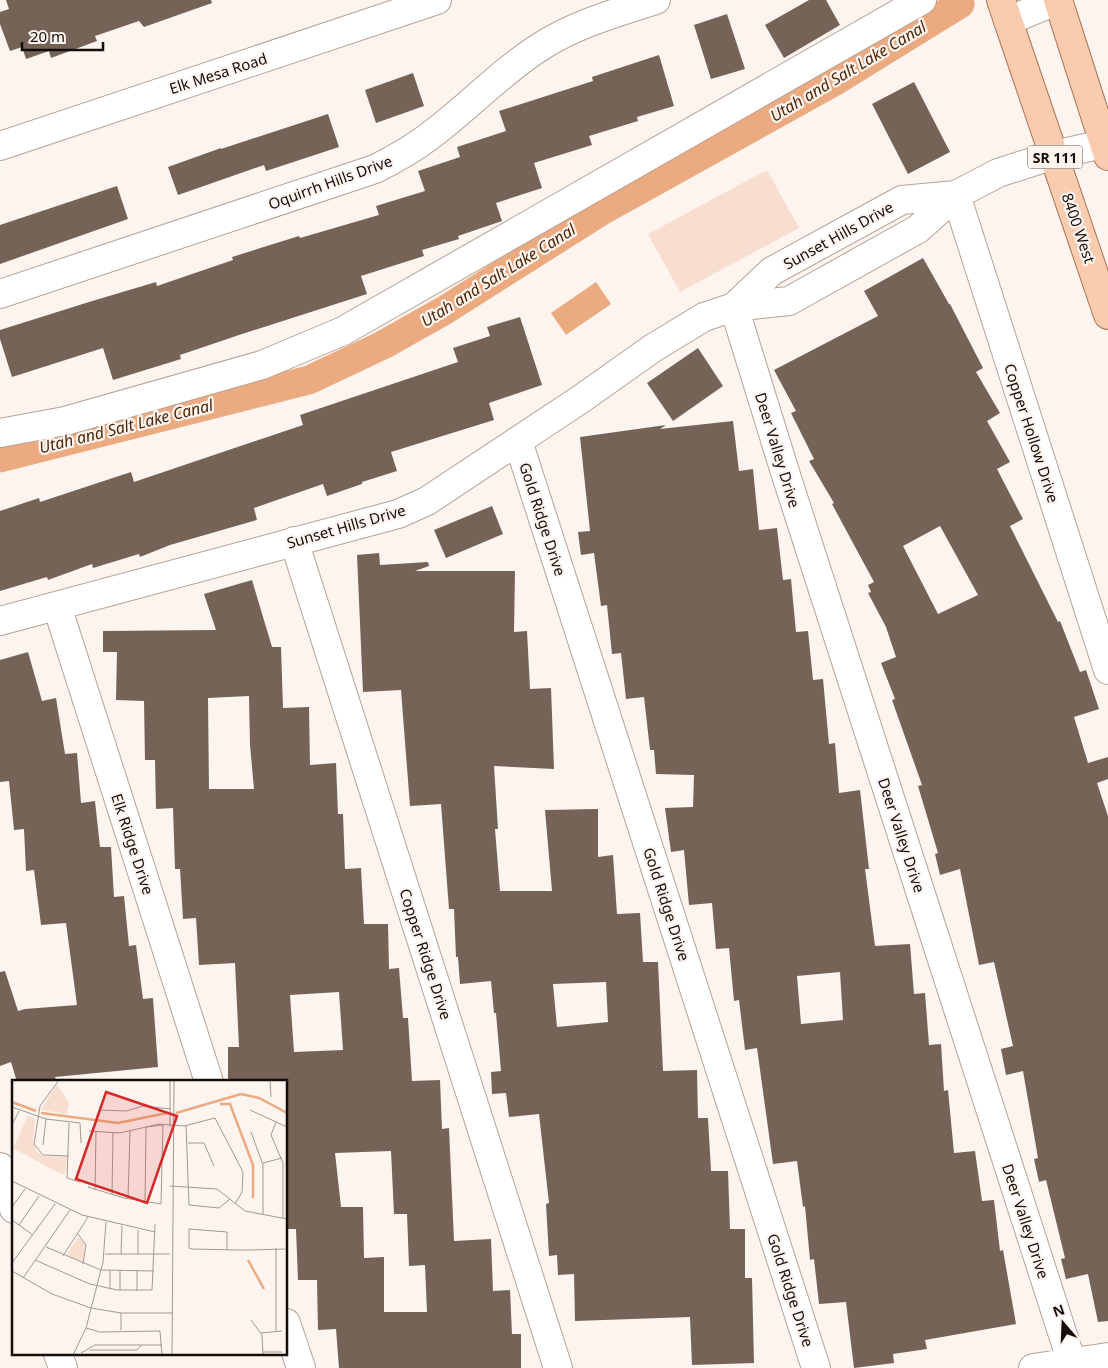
<svg xmlns="http://www.w3.org/2000/svg" width="1108" height="1368" viewBox="0 0 1108 1368" font-family="'Noto Sans',sans-serif">
<style>
.green{fill:#f7dece}
.water{fill:#ecaa81}
.lines{fill:none;stroke-linecap:round;stroke-linejoin:round}
.canal{stroke:#ecaa81;stroke-width:29}
.building{fill:#756358;fill-rule:evenodd}
.minor-casing{stroke:#b6a297;stroke-width:30}
.major-casing{stroke:#a77352;stroke-width:30}
.minor{stroke:#fff;stroke-width:28}
.major{stroke:#faccaf;stroke-width:28}
.labels{text-anchor:middle;dominant-baseline:central;stroke-width:4.5;stroke-linejoin:round;paint-order:stroke}
.shield{fill:#fdf4ef;stroke:#5a524e;stroke-width:1}
.shield-label{font-size:14px;font-weight:bold;fill:#140d09}
.street-label{font-size:15px;fill:#140d09;stroke:#fdf4ef}
.water-label{font-size:16px;font-style:italic;fill:#502706;stroke:#fdf4ef}
.inset-river{fill:none;stroke:#ecaa81;stroke-width:2.5}
.inset-road{fill:none;stroke:#a09893;stroke-width:1}
.view{fill:#d62828;fill-opacity:0.15;stroke:#d62828;stroke-width:2.5}
.inset-edge{fill:none;stroke:#140d09;stroke-width:2.5}
</style>
<rect width="100%" height="100%" fill="#fdf4ef"/>
<path class="green" d="M767 170 799 228 680 292 648 234Z"/>
<path class="water" d="M596 282 611 304 566 335 551 313Z"/>
<g class="lines">
<path class="canal" d="M0 458 309 380 383 345 445 310 603 210 837 80 960 4"/>
</g>
<path class="building" d="M6 0H211L212 3 144 27 139 21 95 36 97 41 51 58 49 51 26 59 22 47 10 51 0 24V12L9 9Z
M809 0H826L840 25 784 58 765 25Z
M727 14 745 69 711 79 694 25Z
M659 55 674 106 637 117 638 121 589 136 592 145 534 163 542 188 496 203 502 221 458 236 459 239 422 250 424 256 361 276 367 294 239 335 180 355 181 359 113 380 103 348 12 377 0 339V330L89 302 156 282 157 286 233 260 232 257 299 236 300 238 379 215 376 206 425 191 418 171 460 157 457 147 506 131 499 111 593 81 592 77Z
M413 73 424 106 376 123 365 90Z
M914 82 950 152 908 174 872 104Z
M328 114 339 147 266 171 264 165 178 195 168 167 221 148V149Z
M117 186 128 219 0 264V225Z
M923 258 949 304H950L983 368 976 372 1000 413 987 421 1010 462 997 469 1023 519 1010 526 1058 622 1060 621 1080 672 1086 670 1099 709 1074 717 1088 763 1108 757V779L1097 783 1108 816V1321L1098 1322 1088 1274 1066 1279 1061 1259 1065 1258 1046 1180 1039 1182 1034 1159 1038 1158 1023 1071 1006 1075 1001 1049 1013 1046 994 962 979 965 960 869 940 875 935 854 938 853 918 786 922 785 892 700 895 699 881 663 896 657 886 627 868 593 871 592 868 585 874 582 832 504 834 503 809 461 814 459 791 413 796 411 774 370 878 316 864 291ZM940 526 978 595 938 614 903 546Z
M520 317 542 385 489 403 494 420 391 452 397 471 362 482V484L327 496 323 484 254 508 257 520 170 545 140 557 139 554 93 568 92 564 48 580 47 577 0 591V511L39 498 40 502 131 472 134 482 303 425 300 415 458 362 453 348 490 336 487 327Z
M698 348 723 386 673 421 647 383Z
M733 421 739 471 753 469 759 530 777 528 783 580 791 579 796 632 808 631 813 680 823 679 829 744 835 743 839 793 860 790 869 869H865L875 946 910 944 914 994 925 993 929 1045 941 1044 944 1091 948 1090 954 1153 975 1151 982 1201 994 1200 1000 1251 1003 1250 1016 1324 925 1340 927 1349 893 1354 894 1363 854 1368 846 1302 819 1304 814 1259 810 1260 805 1206 803 1207 797 1161 773 1164 757 1048 745 1050 739 1000 734 1001 729 948 716 949 712 903 689 905 684 850 671 852 665 808 693 807 694 775 656 774 654 750H650L644 697 626 699 621 653 612 654 607 605 601 606 594 553 581 555 578 532 590 531 580 437 666 425 660 429ZM840 972 843 1020 801 1024 797 976Z
M492 506 503 534 446 558 434 530Z
M379 553 380 565 428 562 429 566 415 571H515L514 632 527 631 530 689 551 688 554 769 494 766 498 829H495L500 891H552L545 810 598 809V857L613 855 617 914 640 913 643 962H658L663 1071 697 1070 698 1118H708L711 1171H728L730 1229H745V1278H752L754 1363 692 1365 690 1317 575 1321 574 1274 558 1275 557 1255 549 1256 546 1204 549 1203 539 1114 509 1117 506 1093 492 1094 491 1072 501 1071 496 1013H494L491 981 460 984 458 957H456L454 909H449L441 804 410 806 401 690 363 692 357 555ZM606 982 608 1022 557 1027 553 984Z
M252 580 272 647H281L283 708 309 707 310 765 336 763 338 814H343L345 869 361 868 364 924H388L389 969 399 968 403 1018H408L412 1081 440 1080 442 1129 449 1128 454 1241 491 1239 493 1291 510 1290 512 1334H521V1368H339L336 1329 318 1330 317 1280H298L296 1229H286V1082H228V1047H239L235 963 199 965 196 918 183 919 180 869H175L173 808 156 809 155 760H145L144 701 116 700 117 652H103V631L216 630 204 594ZM249 696 250 745 254 789H209L208 698ZM339 992 343 1050 294 1052 290 995ZM391 1151 394 1214H407L409 1266 425 1265 427 1312H384V1257L364 1258 363 1207H341L335 1153Z
M28 652 42 701 56 698 65 754 77 753 81 803 95 801 100 847H111L114 897 124 896 129 946 136 945 143 999 153 998 158 1067 55 1077 57 1082H17L11 1062 0 1066V972L5 971 18 1011 25 1009 77 1005 66 923 41 925 34 870 26 871 24 829 14 830 9 781 0 782V660Z"/>
<g class="lines">
<defs>
<path id="minor" d="M1008 21 1058 0
M0 146 437 0
M956 195 902 200 772 271 734 307 789 301 918 229 956 195 998 173 1054 155 1108 143
M956 195 1108 670
M0 294 375 169C393 160 411 150 427 138 466 110 499 73 540 47 575 24 616 13 656 0
M0 433 65 421 262 365 343 331 922 0
M518 441 816 1368
M294 541 558 1368
M57 606 209 1082
M0 621 398 514 427 501 581 399 653 348 704 317 734 307 785 472 1072 1363
M0 1167 14 1209
M286 1323 301 1368
M58 1354 63 1368
M1033 1368 1108 1357"/>
<path id="major" d="M1001 0 1108 315
M1058 0 1108 156"/>
</defs>
<use href="#minor" class="minor-casing"/>
<use href="#major" class="major-casing"/>
<use href="#minor" class="minor"/>
<use href="#major" class="major"/>
</g>
<g class="labels">
<rect class="shield" x="1027.5" y="145.5" width="55" height="23" rx="4"/>
<g class="shield-label">
<text x="1055" y="157">SR 111</text>
</g>
<g class="street-label">
<text transform="translate(218 73) rotate(-18)">Elk Mesa Road</text>
<text transform="translate(330 182) rotate(-20)">Oquirrh Hills Drive</text>
<text transform="translate(1079 228) rotate(71)">8400 West</text>
<text transform="translate(838 235) rotate(-29)">Sunset Hills Drive</text>
<text transform="translate(1032 433) rotate(72)">Copper Hollow Drive</text>
<text transform="translate(778 450) rotate(73)">Deer Valley Drive</text>
<text transform="translate(543 519) rotate(72)">Gold Ridge Drive</text>
<text transform="translate(346 526) rotate(-16)">Sunset Hills Drive</text>
<text transform="translate(902 835) rotate(72)">Deer Valley Drive</text>
<text transform="translate(133 844) rotate(72)">Elk Ridge Drive</text>
<text transform="translate(667 904) rotate(72)">Gold Ridge Drive</text>
<text transform="translate(426 954) rotate(72)">Copper Ridge Drive</text>
<text transform="translate(1026 1221) rotate(72)">Deer Valley Drive</text>
<text transform="translate(791 1290) rotate(72)">Gold Ridge Drive</text>
</g>
<g class="water-label">
<text transform="translate(848 71) rotate(-31)">Utah and Salt Lake Canal</text>
<text transform="translate(498 275) rotate(-32)">Utah and Salt Lake Canal</text>
<text transform="translate(126 426) rotate(-14)">Utah and Salt Lake Canal</text>
</g>
</g>
<g transform="translate(12 1080)">
<rect width="275" height="275" fill="#fdf4ef"/>
<path d="M45 4 57 23 55 34 29 30ZM16 36 23 39 21 62 24 71 31 76 55 77 54 91 51 95 1 68ZM66 157 73 164 71 181 54 176Z" fill="#f7dece"/>
<path class="inset-river" d="M0 22 24 31M208 24H218L241 85V118M29 33 106 43 155 33M164 33 229 14 247 18 275 33M236 180 252 209"/>
<path class="inset-road" d="M47 0 28 26 22 64 31 75 57 76M258 0 259 17M0 27 34 39 68 43 69 63M87 30 114 31 131 26 159 29M238 30 275 47M264 42 259 55 271 83V138M57 43 55 98 68 102M0 45 7 31M151 45 134 47 147 44 172 46 203 38 231 92 230 112 223 124M174 45 177 125 207 128 218 119M158 47V0M77 51 108 53 134 47 133 122M239 52 251 85V134M176 63H192L202 86M31 65 34 39M251 83 270 78M0 101 70 135 143 152M158 106 205 109 233 131 275 139M76 107 112 118 149 124 151 45M83 109 84 52M100 114 101 53M116 119 118 51M0 127 13 109M0 140 21 155M7 145 27 116M66 154 74 165 71 184M34 167 89 190 142 191M264 168V251M215 169V152L177 149V168L180 169 226 170H238L273 169M93 174H158M109 174 110 146M126 174V150M51 176 76 137M23 180 78 204 105 210H140L143 144M0 183 43 124M0 191 40 214 79 228 109 233H161M11 198 58 130M98 209V191M108 210V191M125 211V191M109 233V250M239 240 250 255 251 275M74 248 88 252 148 251 150 275M249 253 270 251M78 270H125L129 265M251 272H270M69 273 83 265H150M61 275 74 248 91 182 94 142M160 275 162 0"/>
<path class="view" d="M94 12 165 36 135 123 64 99Z"/>
<rect width="275" height="275" class="inset-edge"/>
</g>
<g transform="translate(1063 1323) rotate(341)" stroke="#fdf4ef" stroke-width="4" paint-order="stroke">
<path d="M0-4L9 19L0 12L-9 19Z" fill="#140d09"/>
<text y="-8" font-size="14" font-weight="bold" text-anchor="middle" fill="#140d09">N</text>
</g>
<path d="M22 42v8h81v-8" fill="none" stroke="#140d09" stroke-width="2.5"/>
<text x="30" y="42" font-size="15" fill="#140d09" stroke="#fdf4ef" stroke-width="4" paint-order="stroke">20 m</text>
</svg>
